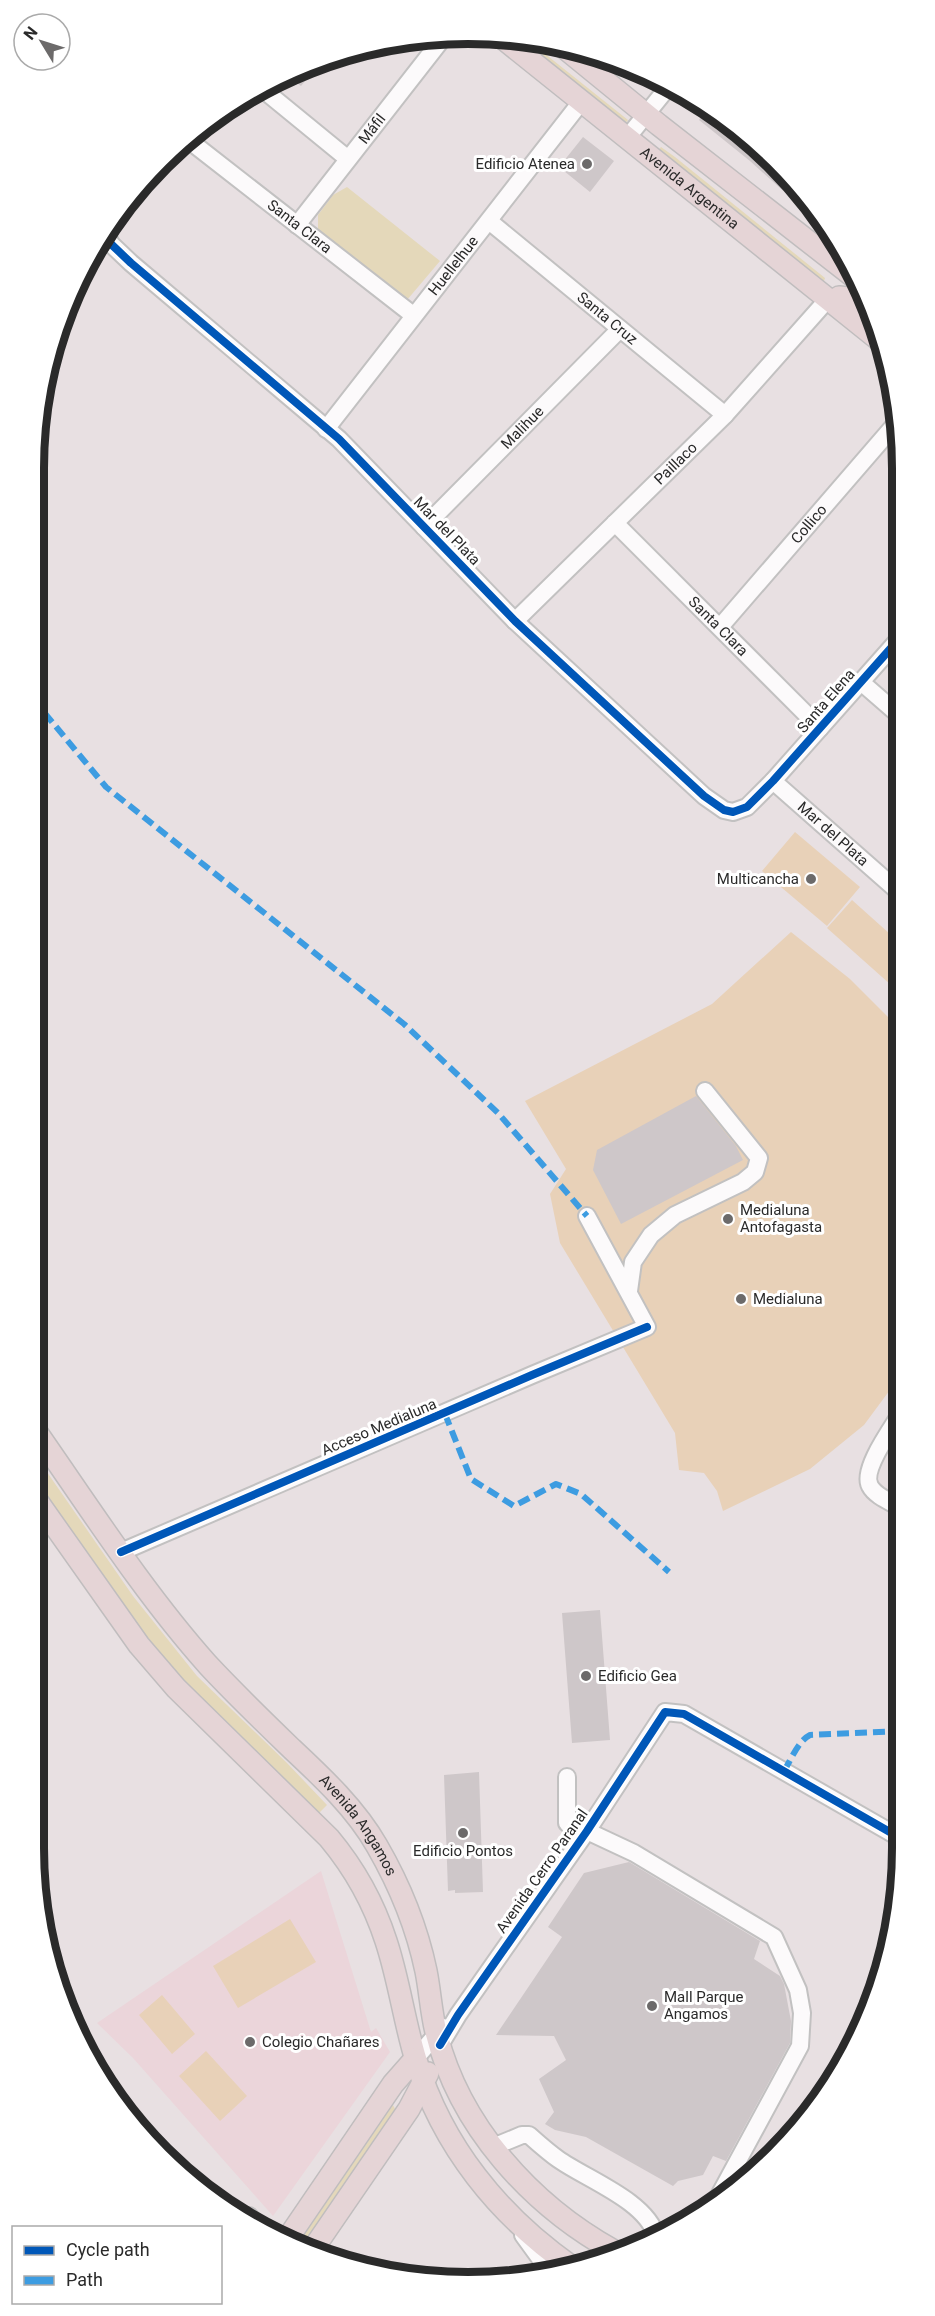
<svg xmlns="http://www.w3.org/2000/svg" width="935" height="2316" viewBox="0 0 935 2316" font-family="Roboto,sans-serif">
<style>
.education{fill:#ebd5da}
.green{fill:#e4d8ba}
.pitch{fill:#e8d1b8}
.building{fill:#cec7c9}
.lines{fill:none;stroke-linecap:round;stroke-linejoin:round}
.minor-casing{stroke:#c2c1c1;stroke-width:20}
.major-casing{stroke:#c0bdbe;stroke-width:24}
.minor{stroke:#fcfafb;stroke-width:16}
.major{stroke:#e5d4d6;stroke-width:21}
.quiet{stroke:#3d9ce1;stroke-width:6;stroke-dasharray:12 6;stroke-linecap:butt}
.cycleway-casing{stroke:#fff;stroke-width:11}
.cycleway{stroke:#0057b8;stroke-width:8}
.poi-dot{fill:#6c6a6a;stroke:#fff;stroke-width:2}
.labels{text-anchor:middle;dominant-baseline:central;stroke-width:6;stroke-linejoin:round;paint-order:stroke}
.street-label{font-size:15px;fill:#2a2a2a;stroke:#fff}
.poi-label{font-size:15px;fill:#2a2a2a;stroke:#fff;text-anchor:start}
.rim{fill:none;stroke:#2a2a2a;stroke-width:8}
</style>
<rect width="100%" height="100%" fill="#e8e0e2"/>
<path class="education" d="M321 1871 371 2032 376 2028 390 2052 273 2216 133 2058 97 2023Z"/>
<path class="green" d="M508 36 524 37 628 120 623 126Z
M661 147 675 157 825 278 823 284 657 152Z
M347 187 440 261 407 300 318 230V215L333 195Z
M33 1452 133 1596 197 1676 287 1763 327 1805 315 1817 147 1645 33 1485Z
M393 2105 397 2113 306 2244 300 2241Z"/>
<path class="pitch" d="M795 832 860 887 827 926 762 871Z
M852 900 900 943V975L891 985 827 928Z
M791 932 850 979 900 1029 901 1375 864 1425 810 1469 723 1511 717 1491 704 1473 679 1470 675 1433 560 1243 550 1194 566 1169 525 1101 712 1004Z
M290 1919 316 1962 238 2008 213 1966Z
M162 1995 195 2034 172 2054 139 2015Z
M206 2051 247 2096 220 2121 179 2076Z"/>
<path class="building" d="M321 61 301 86 285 74 304 67Z
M709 106 794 181 815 214 812 217 750 161 699 120Z
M583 137 614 161 590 192 559 167Z
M696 1096 736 1146 743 1160 621 1224 593 1170 597 1150Z
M600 1610 610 1740 572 1743 562 1613Z
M479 1772 483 1892 455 1893V1890L448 1891 444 1775Z
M629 1862 760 1941 754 1959 780 1976 784 1984 791 2021 790 2043 726 2161 713 2156 703 2175 678 2181 673 2186 586 2137 555 2130 545 2124 554 2112 539 2079 566 2060 554 2036 496 2035 562 1937 548 1927 584 1873Z"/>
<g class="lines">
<defs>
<g id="minor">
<path d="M260 87 348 159"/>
<path id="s1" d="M186 138 413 315"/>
<path d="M627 138 669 86"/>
<path id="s2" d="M489 221 725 415"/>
<path id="s3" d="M297 225 446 34"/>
<path d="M105 232 111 244 131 263 339 439 515 621 704 796 724 810 733 812 747 807 773 781 899 639"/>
<path id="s4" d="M326 429 581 102"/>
<path id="s5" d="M615 523 820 728"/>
<path id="s6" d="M424 527 620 329"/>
<path id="s7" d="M515 621 725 415 828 299"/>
<path id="s8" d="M720 627 898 421"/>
<path d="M861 682 899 715"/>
<path id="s9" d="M773 781 899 892"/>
<path d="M629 1291 633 1262 651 1235 675 1215 743 1182 755 1172 759 1158 705 1091"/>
<path d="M901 1413C892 1428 861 1470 870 1486 875 1496 891 1502 901 1508"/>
<path d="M121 1552 532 1375 647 1327 587 1216"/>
<path d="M567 1777V1823L583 1836"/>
<path d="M587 1831 634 1853 774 1937 798 1990 802 2013 800 2046 715 2203"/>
<path d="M440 2045 458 2015 587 1831 665 1712 684 1714 902 1839"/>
<path d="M415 2059 443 2027"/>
<path d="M493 2147 522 2135H529C538 2143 548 2152 558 2159 586 2179 647 2201 656 2236"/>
<path d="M249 2216 262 2230"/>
<path d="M523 2235 552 2275"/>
</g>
<g id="major">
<path id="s10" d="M500 36 879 340"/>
<path d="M561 45 659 125 854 277"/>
<path d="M839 297 848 298 873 315"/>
<path id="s11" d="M33 1427C89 1507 143 1592 208 1665 235 1694 263 1721 292 1749 323 1778 356 1809 377 1846 399 1884 417 1928 426 1971 430 1991 431 2012 436 2032 459 2126 531 2205 614 2251"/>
<path d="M33 1495 139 1645 176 1688 329 1838C354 1868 374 1904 386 1941 399 1980 404 2021 416 2060 442 2146 499 2216 572 2267"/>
<path d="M286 2241 393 2084 415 2059"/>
<path d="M311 2252 409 2109 428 2073"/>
</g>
</defs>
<use href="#minor" class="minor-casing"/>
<use href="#major" class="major-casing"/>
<use href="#minor" class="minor"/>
<use href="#major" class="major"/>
<path class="quiet" d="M33 699 106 787 404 1024 498 1113 587 1216
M445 1414 471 1479 514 1506 556 1484 581 1494 669 1572
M784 1771C791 1760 798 1741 810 1735L902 1731"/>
<defs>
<path id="cycleway" d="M105 232 111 244 131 263 339 439 515 621 704 796 724 810 733 812 747 807 773 781 899 639
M121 1552 532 1375 647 1327
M440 2045 458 2015 587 1831 665 1712 684 1714 902 1839"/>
</defs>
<use href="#cycleway" class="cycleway-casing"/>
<use href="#cycleway" class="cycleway"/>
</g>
<g class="poi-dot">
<circle cx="587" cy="164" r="6"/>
<circle cx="811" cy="879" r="6"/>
<circle cx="728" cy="1219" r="6"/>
<circle cx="741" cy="1299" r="6"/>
<circle cx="586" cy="1676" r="6"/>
<circle cx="463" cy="1833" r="6"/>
<circle cx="652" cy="2006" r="6"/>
<circle cx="250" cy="2042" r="6"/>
</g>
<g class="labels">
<g class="street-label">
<text stroke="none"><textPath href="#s3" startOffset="122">Máfil</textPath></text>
<text stroke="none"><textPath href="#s10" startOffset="243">Avenida Argentina</textPath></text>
<text stroke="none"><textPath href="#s1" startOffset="144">Santa Clara</textPath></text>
<text stroke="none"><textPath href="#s4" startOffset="207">Huellelhue</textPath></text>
<text stroke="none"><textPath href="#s2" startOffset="153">Santa Cruz</textPath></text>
<text stroke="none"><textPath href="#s6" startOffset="140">Malihue</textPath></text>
<text stroke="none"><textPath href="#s7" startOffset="225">Paillaco</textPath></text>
<text stroke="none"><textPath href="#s8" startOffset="136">Collico</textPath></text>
<text transform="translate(447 531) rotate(46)">Mar del Plata</text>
<text stroke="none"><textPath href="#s5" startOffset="146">Santa Clara</textPath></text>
<text transform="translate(826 701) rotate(-49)">Santa Elena</text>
<text stroke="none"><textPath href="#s9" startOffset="80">Mar del Plata</textPath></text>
<text transform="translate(379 1427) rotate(-23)">Acceso Medialuna</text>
<text stroke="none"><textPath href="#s11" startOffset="516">Avenida Angamos</textPath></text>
<text transform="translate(542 1871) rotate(-55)">Avenida Cerro Paranal</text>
</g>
<g class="poi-label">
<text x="575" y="164" text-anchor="end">Edificio Atenea</text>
<text x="799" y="879" text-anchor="end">Multicancha</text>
<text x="740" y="1210">Medialuna<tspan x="740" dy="17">Antofagasta</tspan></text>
<text x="753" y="1299">Medialuna</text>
<text x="598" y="1676">Edificio Gea</text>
<text x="463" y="1851" text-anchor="middle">Edificio Pontos</text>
<text x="664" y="1997">Mall Parque<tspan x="664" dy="17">Angamos</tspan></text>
<text x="262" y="2042">Colegio Chañares</text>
</g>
</g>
<path d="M0 0H935V2316H0ZM468 44H468A424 424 0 0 1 892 468V1848A424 424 0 0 1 468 2272H468A424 424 0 0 1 44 1848V468A424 424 0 0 1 468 44Z" fill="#fff" fill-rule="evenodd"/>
<path class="rim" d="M468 44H468A424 424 0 0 1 892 468V1848A424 424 0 0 1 468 2272H468A424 424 0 0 1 44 1848V468A424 424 0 0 1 468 44Z"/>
<rect x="12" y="2226" width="210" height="78" fill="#ffffff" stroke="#aaaaaa" stroke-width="1.5"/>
<rect x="24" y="2246" width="30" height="9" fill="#0057b8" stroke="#aaaaaa" stroke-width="1.5"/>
<text x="66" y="2256" font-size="18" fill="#2a2a2a">Cycle path</text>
<rect x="24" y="2276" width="30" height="9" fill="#3d9ce1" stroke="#aaaaaa" stroke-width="1.5"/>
<text x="66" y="2286" font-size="18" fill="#2a2a2a">Path</text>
<g transform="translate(42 42) rotate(308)"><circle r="28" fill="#ffffff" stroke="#aaaaaa" stroke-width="1.5"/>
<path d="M0-4.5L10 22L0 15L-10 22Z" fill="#6c6a6a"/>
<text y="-9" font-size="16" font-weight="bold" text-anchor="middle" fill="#2a2a2a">N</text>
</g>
</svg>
